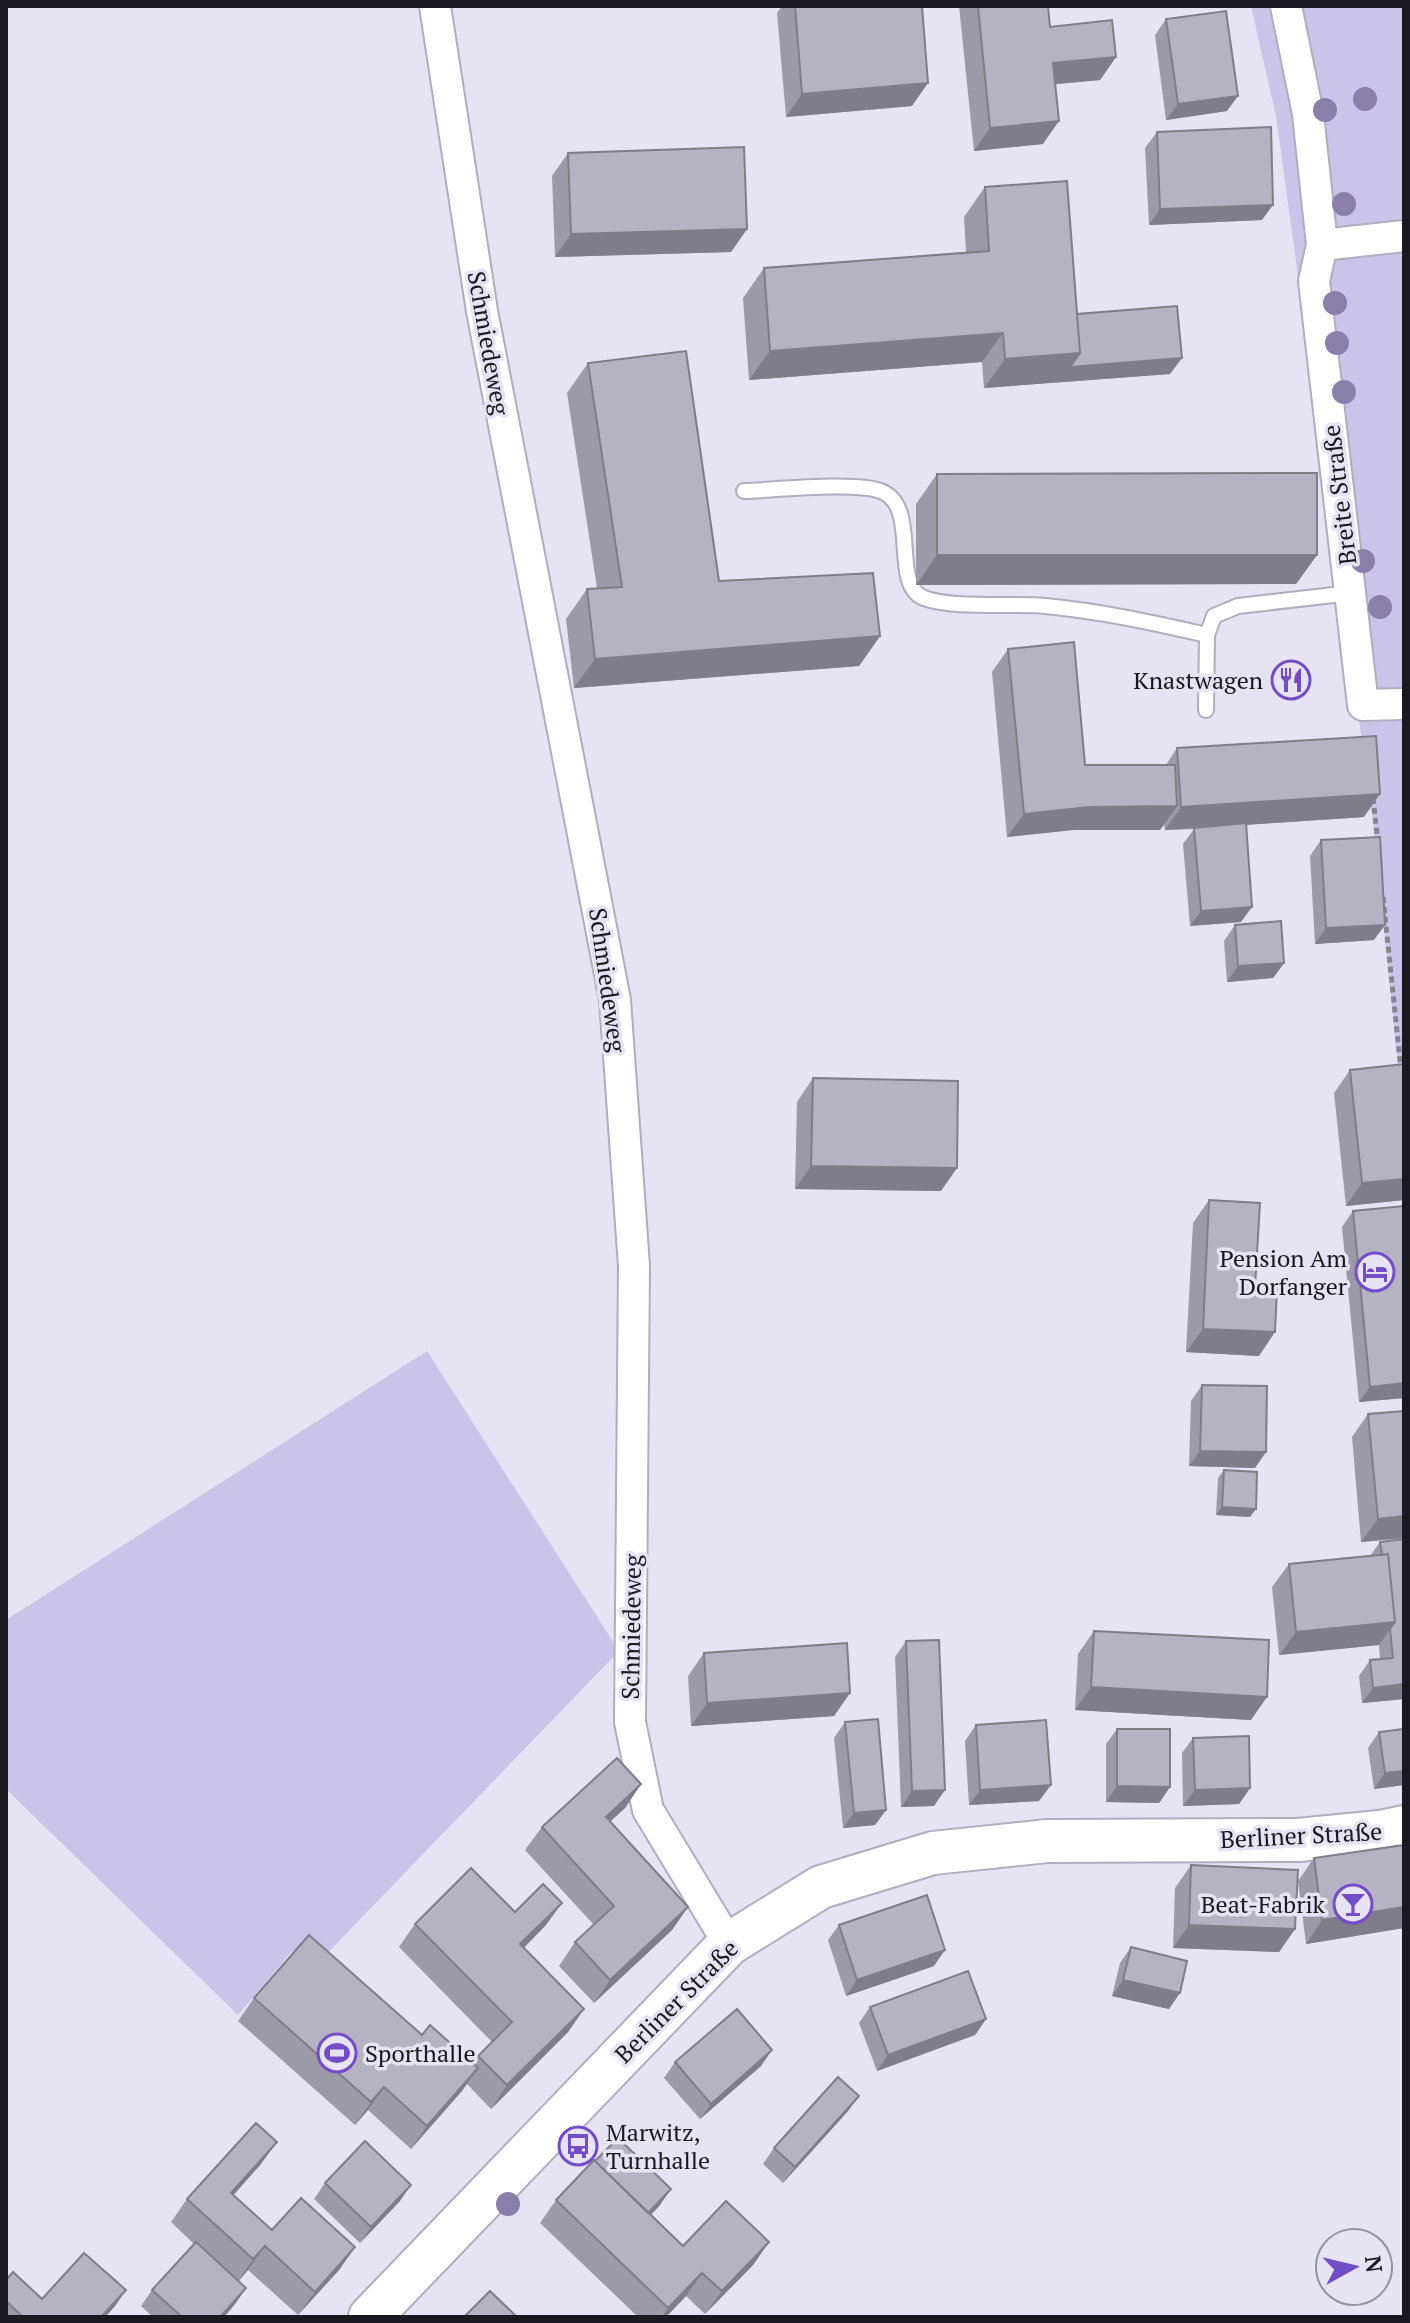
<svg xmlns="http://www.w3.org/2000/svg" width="1410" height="2323" viewBox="0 0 1410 2323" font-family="'PT Serif',serif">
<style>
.green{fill:#cac4e8}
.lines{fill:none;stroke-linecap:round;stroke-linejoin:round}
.service-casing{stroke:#b0adbe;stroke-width:18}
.minor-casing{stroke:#b0adbe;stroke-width:34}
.secondary-casing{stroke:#b0adbe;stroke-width:46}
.path{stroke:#868491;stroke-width:5;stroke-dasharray:6 4;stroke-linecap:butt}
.service{stroke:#fff;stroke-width:14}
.minor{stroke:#fff;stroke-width:30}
.secondary{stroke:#fff;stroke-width:42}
.tree{fill:#8a7eab}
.wall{fill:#9c99a9}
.shaded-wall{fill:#7f7d89}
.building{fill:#b5b2c4;stroke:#7f7d89;stroke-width:2}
.labels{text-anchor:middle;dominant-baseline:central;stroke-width:7;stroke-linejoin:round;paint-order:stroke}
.street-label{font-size:24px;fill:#1a1920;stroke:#e6e3f5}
.poi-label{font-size:24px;fill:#1a1920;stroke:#e6e3f5;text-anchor:end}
</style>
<rect width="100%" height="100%" fill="#e6e3f5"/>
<path class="green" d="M1251 6H1404V1125L1373 821 1276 116Z
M427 1351 619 1651 313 1968 292 1951 238 2015 6 1789V1620Z"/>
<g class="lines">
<defs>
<path id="service" d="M744 491C774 490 859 481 883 492 920 509 890 585 924 598 953 609 1013 603 1045 606 1100 611 1153 623 1207 635
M1206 710 1207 635 1214 616 1238 606 1351 593"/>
<path id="minor" d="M435 6 482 311 615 1000 634 1266 630 1722 648 1810 729 1944
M1286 6 1308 114 1322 245 1314 281 1363 705 1404 704
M1322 245 1404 236"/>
<path id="secondary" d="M370 2317 729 1944 821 1887 933 1853 1047 1841 1298 1840 1380 1832 1404 1827"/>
</defs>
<use href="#service" class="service-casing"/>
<use href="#minor" class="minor-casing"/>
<use href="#secondary" class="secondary-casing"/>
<path class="path" d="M1373 798 1378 843
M1383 897 1401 1070"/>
<use href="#service" class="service"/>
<use href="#minor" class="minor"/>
<use href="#secondary" class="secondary"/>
</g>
<g class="tree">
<circle cx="1365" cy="99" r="12"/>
<circle cx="1325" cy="110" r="12"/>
<circle cx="1344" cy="204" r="12"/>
<circle cx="1335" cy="303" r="12"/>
<circle cx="1337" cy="343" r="12"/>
<circle cx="1344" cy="392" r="12"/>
<circle cx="1363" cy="561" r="12"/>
<circle cx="1380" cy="607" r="12"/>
<circle cx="508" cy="2204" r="12"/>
</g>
<path class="wall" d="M782 6H922L912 106 786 117 777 13Z
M959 6H1048L1050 27 1116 57 1100 80 1055 84 1043 144 974 151Z
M1166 19 1227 111 1166 120 1155 35Z
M1157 132 1262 220 1149 225 1145 148Z
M568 153 747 229 731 252 555 257 552 176Z
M985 187 1077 314 1170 374 984 388 982 362 749 380 743 298 764 268 966 252 964 217Z
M588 363 719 581 880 636 859 666 574 688 566 619 587 589 597 588 567 393Z
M937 474 1317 555 1296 584 916 585V504Z
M1008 649 1085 765H1166L1177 748 1364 817 1246 825 1241 922 1190 926 1183 844 1194 829 1165 830 1164 824 1160 830H1073L1007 837 992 672Z
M1321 840 1374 940 1315 944 1310 856Z
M1235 925 1284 963 1273 978 1227 982 1224 941Z
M1404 1064V1200L1346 1206 1334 1093 1350 1070Z
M813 1078 941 1191 795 1189 797 1102Z
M1209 1200 1255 1287 1259 1356 1186 1352 1193 1223Z
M1353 1211 1404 1398 1359 1402 1342 1227Z
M1202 1385 1255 1468 1189 1466 1191 1401Z
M1404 1411V1538L1361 1542 1352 1437 1368 1414Z
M1224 1470 1250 1517 1216 1515 1218 1478Z
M1404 1539V1699L1362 1703 1359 1676 1370 1660 1380 1659 1379 1645 1279 1655 1272 1587 1289 1564 1370 1556 1380 1542Z
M1094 1631 1251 1720 1075 1710 1078 1654Z
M906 1641 934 1806 901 1807 895 1657Z
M704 1653 850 1693 834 1716 691 1726 688 1676Z
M845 1722 886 1810 875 1825 843 1828 834 1738Z
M976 1725 1039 1801 969 1805 965 1741Z
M1117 1729 1170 1787 1159 1803 1106 1802V1744Z
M1379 1732 1404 1785 1374 1789 1368 1748Z
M1193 1738 1250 1788 1239 1804 1183 1806 1182 1753Z
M641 1784 625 1808 610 1822 688 1907 672 1930 594 2003 559 1966 575 1942 594 1925 525 1850 542 1827Z
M1404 1845V1928L1306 1944 1298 1881 1314 1858Z
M1191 1865 1295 1929 1279 1952 1173 1948 1175 1888Z
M562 1903 545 1926 524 1948 584 2009 568 2032 491 2109 467 2084 411 2149 368 2110 355 2125 238 2021 254 1998 422 2035 473 2063 478 2056 492 2042 399 1947 415 1924 515 1912Z
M839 1925 934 1966 846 1996 828 1940Z
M1131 1947 1169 2009 1112 1996 1120 1963Z
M870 2007 986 2019 975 2035 877 2071 859 2023Z
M675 2062 761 2066 700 2119 664 2078Z
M848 2111 783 2183 763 2164 774 2148Z
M277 2142 260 2165 233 2195 272 2230 355 2247 339 2270 298 2315 248 2270 238 2281 246 2288 235 2304 224 2317H153L141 2306 152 2290 194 2244 171 2222 187 2199Z
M325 2183 400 2201 360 2243 314 2199Z
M556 2200 660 2205 651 2215 683 2246 769 2242 753 2265 705 2314 686 2296 666 2317H638L540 2223Z
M6 2280 42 2299 126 2290 115 2306 105 2317H6Z"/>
<path class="shaded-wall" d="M1116 57 1100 80 1036 86 1053 63Z
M928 83 912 106 786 117 802 94Z
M1238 96 1227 111 1166 120 1178 104Z
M1059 121 1043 144 974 151 990 128Z
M1273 205 1262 220 1149 225 1160 209Z
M747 229 731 252 555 257 571 234Z
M1003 333 982 362 749 380 770 351Z
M1080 353 1182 358 1170 374 984 388 1005 359Z
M937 555H1317L1296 584 916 585Z
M880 636 859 666 574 688 595 659Z
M1380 794 1364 817 1165 830 1181 807Z
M1177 806 1160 830H1073L1007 837 1024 814 1089 807Z
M1252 907 1241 922 1190 926 1201 911Z
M1385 925 1374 940 1315 944 1326 928Z
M1284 963 1273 978 1227 982 1238 966Z
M811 1166 957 1168 941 1191 795 1189Z
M1404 1179V1200L1346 1206 1362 1183Z
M1203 1329 1275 1332 1259 1356 1186 1352Z
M1404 1383V1398L1359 1402 1370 1387Z
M1200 1451 1266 1452 1255 1468 1189 1466Z
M1222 1507 1256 1509 1250 1517 1216 1515Z
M1404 1516V1538L1361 1542 1378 1519Z
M1395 1622 1379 1645 1279 1655 1296 1632Z
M1404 1684V1699L1362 1703 1373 1688Z
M1091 1687 1267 1697 1251 1720 1075 1710Z
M850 1693 834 1716 691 1726 707 1703Z
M1404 1771V1785L1374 1789 1385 1773Z
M641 1784 625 1808 589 1840 606 1817Z
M1051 1785 1039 1801 969 1805 980 1790Z
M1117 1786 1170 1787 1159 1803 1106 1802Z
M1250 1788 1239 1804 1183 1806 1195 1790Z
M945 1790 934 1806 901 1807 912 1791Z
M886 1810 875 1825 843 1828 854 1813Z
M562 1903 545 1926 504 1967 520 1944Z
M688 1907 672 1930 594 2003 610 1980Z
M1404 1907V1928L1306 1944 1322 1920Z
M1189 1925 1295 1929 1279 1952 1173 1948Z
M945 1950 934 1966 846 1996 857 1980Z
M1123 1980 1180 1993 1169 2009 1112 1996Z
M584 2009 568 2032 491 2109 507 2085Z
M986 2019 975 2035 877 2071 888 2055Z
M772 2050 761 2066 700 2119 711 2104Z
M478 2068 462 2091 411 2149 427 2126Z
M384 2087 368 2110 355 2125 371 2102Z
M859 2096 848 2111 783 2183 795 2167Z
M277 2142 260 2165 215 2216 231 2193Z
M411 2185 400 2201 360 2243 371 2227Z
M671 2189 660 2205 631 2235 642 2219Z
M769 2242 753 2265 705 2314 722 2291Z
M265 2246 248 2270 237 2283 253 2259Z
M355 2247 339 2270 298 2315 315 2292Z
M702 2273 686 2296 666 2317H662L668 2308Z
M246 2288 235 2304 224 2317H220Z
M126 2290 115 2306 105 2317H101Z"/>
<path class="building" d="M795 6H922L928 83 802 94Z
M978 6H1048L1050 27 1112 20 1116 57 1053 63 1059 121 990 128Z
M1226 11 1238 96 1178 104 1166 19Z
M1271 127 1273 205 1160 209 1157 132Z
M744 147 747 229 571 234 568 153Z
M1067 181 1080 353 1005 359 1003 333 770 351 764 268 989 251 985 187Z
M1177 306 1182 358 1070 367 1080 353 1077 314Z
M686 351 719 581 873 573 880 636 595 659 587 589 622 587 588 363Z
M1317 473V555H937V474Z
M1074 642 1085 765H1175L1177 806 1089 807 1024 814 1008 649Z
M1376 736 1380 794 1181 807 1177 748Z
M1246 823 1252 907 1201 911 1194 828Z
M1380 837 1385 925 1326 928 1321 840Z
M1281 921 1284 963 1238 966 1235 925Z
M1404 1064V1179L1362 1183 1350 1070Z
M813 1078 958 1081 957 1168 811 1166Z
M1209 1200 1260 1203 1255 1287 1277 1288 1275 1332 1203 1329Z
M1404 1206V1383L1370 1387 1353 1211Z
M1202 1385 1267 1386 1266 1452 1200 1451Z
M1404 1411V1516L1378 1519 1368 1414Z
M1224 1470 1257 1472 1256 1509 1222 1507Z
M1404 1539V1684L1373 1688 1370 1660 1393 1658 1390 1629 1395 1622 1388 1554 1382 1555 1380 1542Z
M1388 1554 1395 1622 1296 1632 1289 1564Z
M1094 1631 1269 1640 1267 1697 1091 1687Z
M939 1640 945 1790 912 1791 906 1641Z
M847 1643 850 1693 707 1703 704 1653Z
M878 1719 886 1810 854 1813 845 1722Z
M1046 1720 1051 1785 980 1790 976 1725Z
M1117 1729H1170V1787L1117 1786Z
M1404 1729V1771L1385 1773 1379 1732Z
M1249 1736 1250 1788 1195 1790 1193 1738Z
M617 1758 641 1784 606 1817 688 1907 610 1980 575 1942 614 1906 542 1827Z
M1404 1845V1907L1322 1920 1314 1858Z
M1191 1865 1298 1870 1295 1929 1189 1925Z
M471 1868 515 1912 543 1884 562 1903 520 1944 584 2009 507 2085 478 2056 512 2022 415 1924Z
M927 1895 945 1950 857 1980 839 1925Z
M309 1935 422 2035 430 2025 478 2068 427 2126 384 2087 371 2102 254 1998Z
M1131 1947 1187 1961 1180 1993 1123 1980Z
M968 1971 986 2019 888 2055 870 2007Z
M737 2009 772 2050 711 2104 675 2062Z
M838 2077 859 2096 795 2167 774 2148Z
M256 2123 277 2142 231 2193 272 2230 301 2198 355 2247 315 2292 265 2246 253 2259 187 2199Z
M618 2138 671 2189 648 2213 595 2161Z
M365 2141 411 2185 371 2227 325 2183Z
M594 2160 683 2246 726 2201 769 2242 722 2291 702 2273 668 2308 556 2200Z
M196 2242 246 2288 220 2317H182L152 2290Z
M84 2253 126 2290 101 2317H23L6 2301V2280L13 2272 42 2299Z
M490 2291 517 2317H464Z"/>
<defs>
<symbol id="restaurant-ring" viewBox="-11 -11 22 22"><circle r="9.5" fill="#e6e3f5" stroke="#734dc6" stroke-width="1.5"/><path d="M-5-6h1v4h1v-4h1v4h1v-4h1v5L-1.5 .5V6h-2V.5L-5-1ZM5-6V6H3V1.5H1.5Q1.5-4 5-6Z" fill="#734dc6"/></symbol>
<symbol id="hotel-ring" viewBox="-11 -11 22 22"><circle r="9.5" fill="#e6e3f5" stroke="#734dc6" stroke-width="1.5"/><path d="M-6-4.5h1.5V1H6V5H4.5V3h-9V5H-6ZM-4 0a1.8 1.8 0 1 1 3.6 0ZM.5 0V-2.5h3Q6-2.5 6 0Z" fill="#734dc6"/></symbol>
<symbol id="bar-ring" viewBox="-11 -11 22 22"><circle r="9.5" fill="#e6e3f5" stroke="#734dc6" stroke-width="1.5"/><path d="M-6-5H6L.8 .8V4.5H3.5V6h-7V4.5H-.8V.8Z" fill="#734dc6"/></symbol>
<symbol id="stadium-ring" viewBox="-11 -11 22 22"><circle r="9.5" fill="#e6e3f5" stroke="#734dc6" stroke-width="1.5"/><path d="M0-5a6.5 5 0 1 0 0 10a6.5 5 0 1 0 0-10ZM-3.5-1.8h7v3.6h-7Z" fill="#734dc6"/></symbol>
<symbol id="bus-ring" viewBox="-11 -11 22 22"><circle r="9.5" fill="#e6e3f5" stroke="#734dc6" stroke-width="1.5"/><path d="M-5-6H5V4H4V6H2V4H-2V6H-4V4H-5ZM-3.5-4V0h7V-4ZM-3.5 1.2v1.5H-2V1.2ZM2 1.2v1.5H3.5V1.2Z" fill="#734dc6"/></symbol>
</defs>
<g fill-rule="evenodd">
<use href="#restaurant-ring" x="1269" y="658" width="44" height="44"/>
<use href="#hotel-ring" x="1353" y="1250" width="44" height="44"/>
<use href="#bar-ring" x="1331" y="1882" width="44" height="44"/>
<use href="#stadium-ring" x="315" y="2031" width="44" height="44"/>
<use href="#bus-ring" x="556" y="2124" width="44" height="44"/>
</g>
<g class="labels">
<g class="street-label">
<text transform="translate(489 343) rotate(80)">Schmiedeweg</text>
<text transform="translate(1339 495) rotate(-97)">Breite Straße</text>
<text transform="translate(608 980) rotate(82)">Schmiedeweg</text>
<text transform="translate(631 1627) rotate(-89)">Schmiedeweg</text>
<text transform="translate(1301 1835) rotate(-3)">Berliner Straße</text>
<text transform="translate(676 2001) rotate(-45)">Berliner Straße</text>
</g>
<g class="poi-label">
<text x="1263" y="680">Knastwagen</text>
<text x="1347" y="1258">Pension Am<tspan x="1347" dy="28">Dorfanger</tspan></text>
<text x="1325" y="1904">Beat-Fabrik</text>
<text x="365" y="2053" text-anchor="start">Sporthalle</text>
<text x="606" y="2132" text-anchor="start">Marwitz,<tspan x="606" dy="28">Turnhalle</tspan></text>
</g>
</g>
<rect width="1410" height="2323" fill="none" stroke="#1a1920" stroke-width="16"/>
<g transform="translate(1354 2267) rotate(82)"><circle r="38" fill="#e6e3f5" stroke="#9492a0" stroke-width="2"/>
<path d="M0-6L14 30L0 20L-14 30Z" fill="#734dc6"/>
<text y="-12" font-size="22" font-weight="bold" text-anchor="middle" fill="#1a1920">N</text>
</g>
</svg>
